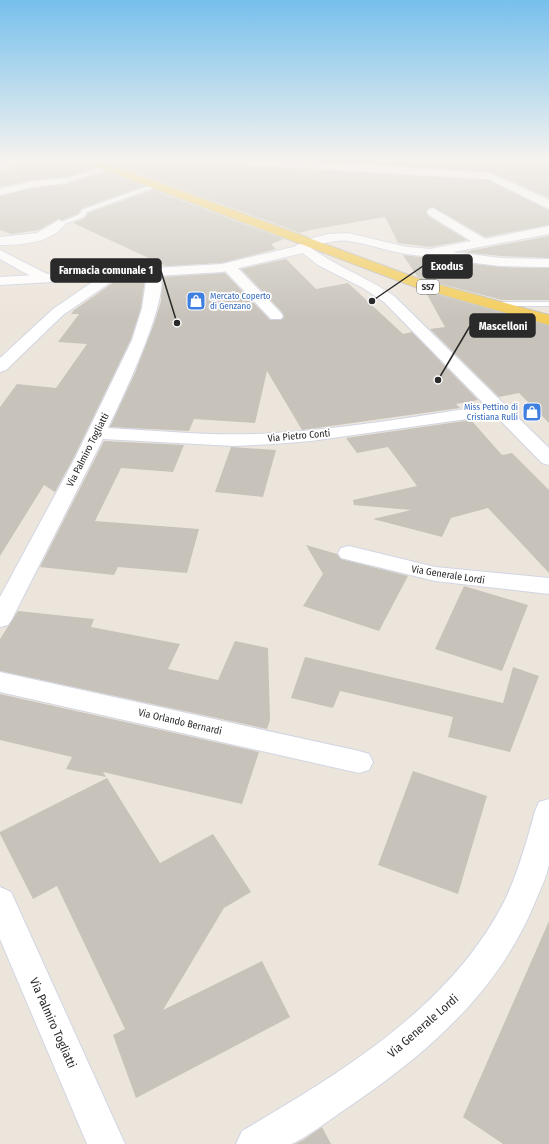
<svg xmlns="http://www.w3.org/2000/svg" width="549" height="1144" viewBox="0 0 549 1144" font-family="'Fira Sans Condensed',sans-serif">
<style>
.plaza{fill:#dcd8d2}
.building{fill:#c7c3ba}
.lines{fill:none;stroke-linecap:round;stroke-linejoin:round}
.service-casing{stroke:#d1d5e3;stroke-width:2}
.pedestrian-casing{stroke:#d1d5e3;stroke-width:2}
.minor-casing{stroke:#d1d5e3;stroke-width:2}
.tertiary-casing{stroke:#d1d5e3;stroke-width:2}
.primary-casing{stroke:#c3c3c3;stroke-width:2}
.service{fill:#fff;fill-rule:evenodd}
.pedestrian{fill:#fff;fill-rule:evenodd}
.minor{fill:#fff;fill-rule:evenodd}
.tertiary{fill:#fff;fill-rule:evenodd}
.primary{fill:#f3cc5a;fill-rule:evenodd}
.labels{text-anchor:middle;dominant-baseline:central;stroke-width:3.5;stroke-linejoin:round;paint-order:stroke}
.shield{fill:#fff;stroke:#6a6a6a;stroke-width:1}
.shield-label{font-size:9px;font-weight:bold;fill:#2a2a2a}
.far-shop-label{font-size:9px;fill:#366cbe;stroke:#fff;text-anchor:start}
.street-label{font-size:10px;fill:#2a2a2a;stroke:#fff}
.near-street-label{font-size:12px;fill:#2a2a2a;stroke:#fff}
.leader{fill:none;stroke:#2a2a2a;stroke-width:1.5}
.callout-dot{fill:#2a2a2a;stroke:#fff;stroke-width:1.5}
.callout{fill:#2a2a2a;stroke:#2a2a2a;stroke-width:1.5}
.callout-label{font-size:11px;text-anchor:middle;font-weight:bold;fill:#fff}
</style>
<rect width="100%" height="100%" fill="#ece5dc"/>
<path class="plaza" d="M0 160H48L0 173Z"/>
<path class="building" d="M48 160H77L96 168 67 177 33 180 0 187V173Z
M119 160H162L488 180 549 210V225L485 237 433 207 429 208 426 211 428 216 467 240 430 247 398 243 385 217 310 230 300 233 110 163Z
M309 160H549V198L490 172Z
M105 172 143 186 81 209 78 214 62 220 58 219 39 230 11 234 0 230V196L33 188 67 184Z
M153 190 284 239 271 244 276 249 222 263 166 266 73 223 85 218 88 213Z
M549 236V258L501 256 463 252Z
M403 255 420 257 441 256 443 260 449 261 501 267 549 268V300H502L422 279 417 276Z
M286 259 316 289 348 283 403 334 412 332 478 400 456 404 460 408 302 430 267 371 255 423 194 419 189 431 110 427 135 373 154 324 161 301 162 277 225 273 270 320H281L284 317 282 312 241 269Z
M145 278 141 308 131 339 74 457 55 492 44 485 0 556V407L17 384 56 388 87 344 58 342 79 314H71L74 310 117 280Z
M425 291 549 326V423L519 393 499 397 430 329 445 327Z
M471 420 502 455 512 453 549 490V573L488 508 451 518 442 537 373 519 411 510 354 505 353 500 417 486 388 447 357 453 346 438Z
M104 441 184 445 173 472 121 468 95 521 199 529 187 573 118 567 114 575 40 567Z
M231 447 276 450 263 497 215 492Z
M306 545 337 554 341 559 408 576 379 631 303 606 323 574Z
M464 586 528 605 502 671 435 649Z
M18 611 94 619 91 627 180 644 168 669 218 680 235 641 268 648 270 720 267 729 0 671V639Z
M305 657 503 703 513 667 539 676 510 752 448 737 453 717 340 691 333 708 291 698Z
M0 694 259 752 242 804 103 772 106 777 66 769 72 757 0 740Z
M413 771 487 796 458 894 378 865Z
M107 778 160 863 213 834 251 892 224 908 163 1010 262 961 290 1017 136 1098 113 1035 125 1029 57 886 33 899 0 834V832Z
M549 921V1144H503L463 1117Z
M322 1127 331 1144H295L303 1140Z"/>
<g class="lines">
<defs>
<path id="service" d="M107 166 109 169 63 183 60 181Z
M156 183 158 186 87 212 84 217 59 226 56 224 79 215 82 210Z
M489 302H549V306H492L488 304Z"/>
<path id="pedestrian" d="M12 160H26L0 168V163Z"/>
<path id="minor" d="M223 160H283L490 173 549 200V209L488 179 228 163Z
M63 178 67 179 69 181 67 183 33 187 0 195V189L33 181Z
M433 208 485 239 549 226V234L453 252 501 258 549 259V267L501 266 449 260 444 259 442 256 444 254C411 261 381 246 349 241 336 239 323 244 310 247 336 267 367 277 394 296L549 448V465L542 463 495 415 311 441 274 444 234 446 103 439 12 619 8 625 0 627V597L75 458 132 340 142 308 147 273 149 270H159C174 292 120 403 108 428 164 431 220 437 275 433 346 429 416 416 486 406L384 302 363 288 318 265 296 248 298 245 305 244V240L328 234 348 233 407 247 430 249 471 241 429 215 427 212 429 209Z
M59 220 65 224C52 243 21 245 0 245V237L37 233Z
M0 250 51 276 53 279 51 282H41L0 259Z
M229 263 234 264 281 313 283 316 281 319H271L224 270 222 267 224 264Z
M112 271 117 272 119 275 117 278 63 315 6 370 0 372V358L53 309 107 272Z
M349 546 435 567 549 578V594L435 581 341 558 338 553 341 548Z
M0 672 359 751 369 754 373 762 369 770 359 773 0 692Z
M549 799C549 816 549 849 549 865 546 879 538 894 533 907 495 996 423 1057 344 1110 334 1117 301 1141 291 1144 280 1144 248 1144 236 1144L242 1131C342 1072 451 1007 505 900 518 872 527 841 535 811L539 802Z
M0 887 11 892 125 1144H87L0 939Z"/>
<path id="tertiary" d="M310 239 316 243 303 253 222 272 0 285V277L222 264 293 247Z"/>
<path id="primary" d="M83 160H98L422 280 549 315V325L412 286 84 162Z"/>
</defs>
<use href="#service" class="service-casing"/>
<use href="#pedestrian" class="pedestrian-casing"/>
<use href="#minor" class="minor-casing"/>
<use href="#tertiary" class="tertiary-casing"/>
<use href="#primary" class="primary-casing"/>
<use href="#service" class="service"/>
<use href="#pedestrian" class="pedestrian"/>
<use href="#minor" class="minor"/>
<use href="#tertiary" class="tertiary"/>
<use href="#primary" class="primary"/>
</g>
<linearGradient id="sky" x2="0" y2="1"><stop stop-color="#76c0ec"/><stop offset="0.5" stop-color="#f6f3ef"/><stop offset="1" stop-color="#f6f3ef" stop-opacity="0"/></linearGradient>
<rect width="549" height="320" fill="url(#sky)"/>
<defs>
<symbol id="shop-square" viewBox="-11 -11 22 22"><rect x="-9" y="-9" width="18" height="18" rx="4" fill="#3f7fe0" stroke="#fff"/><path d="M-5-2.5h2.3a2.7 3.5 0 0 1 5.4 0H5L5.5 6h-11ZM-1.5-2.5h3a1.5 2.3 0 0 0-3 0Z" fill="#fff"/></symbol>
</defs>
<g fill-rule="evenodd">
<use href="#shop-square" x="185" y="290" width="22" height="22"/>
<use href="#shop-square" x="521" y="401" width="22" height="22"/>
</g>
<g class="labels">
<rect class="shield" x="417" y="280" width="22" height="14" rx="3"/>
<g class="shield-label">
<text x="428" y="287">SS7</text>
</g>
<g class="far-shop-label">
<text x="210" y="296">Mercato Coperto<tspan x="210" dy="10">di Genzano</tspan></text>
<text x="518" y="407" text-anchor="end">Miss Pettino di<tspan x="518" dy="10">Cristiana Rulli</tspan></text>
</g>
<g class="street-label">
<text transform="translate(299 436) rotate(-5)">Via Pietro Conti</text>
<text transform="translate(88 450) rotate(-63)">Via Palmiro Togliatti</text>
<text transform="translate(448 575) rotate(9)">Via Generale Lordi</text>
<text transform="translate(180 722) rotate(13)">Via Orlando Bernardi</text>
</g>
<g class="near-street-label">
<text transform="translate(53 1023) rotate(66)">Via Palmiro Togliatti</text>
<text transform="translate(423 1026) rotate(-41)">Via Generale Lordi</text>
</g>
</g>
<path class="leader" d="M372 301L423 266M177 323L161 271M438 380L470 326"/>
<g class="callout-dot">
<circle cx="372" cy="301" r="4"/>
<circle cx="177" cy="323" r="4"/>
<circle cx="438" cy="380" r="4"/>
</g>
<g class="callout">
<rect x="423" y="255" width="49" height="23" rx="4"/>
<rect x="51" y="259" width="110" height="23" rx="4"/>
<rect x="470" y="314" width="65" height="23" rx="4"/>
</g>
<g class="callout-label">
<text x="447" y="270">Exodus</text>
<text x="106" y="274">Farmacia comunale 1</text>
<text x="503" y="330">Mascelloni</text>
</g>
</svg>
